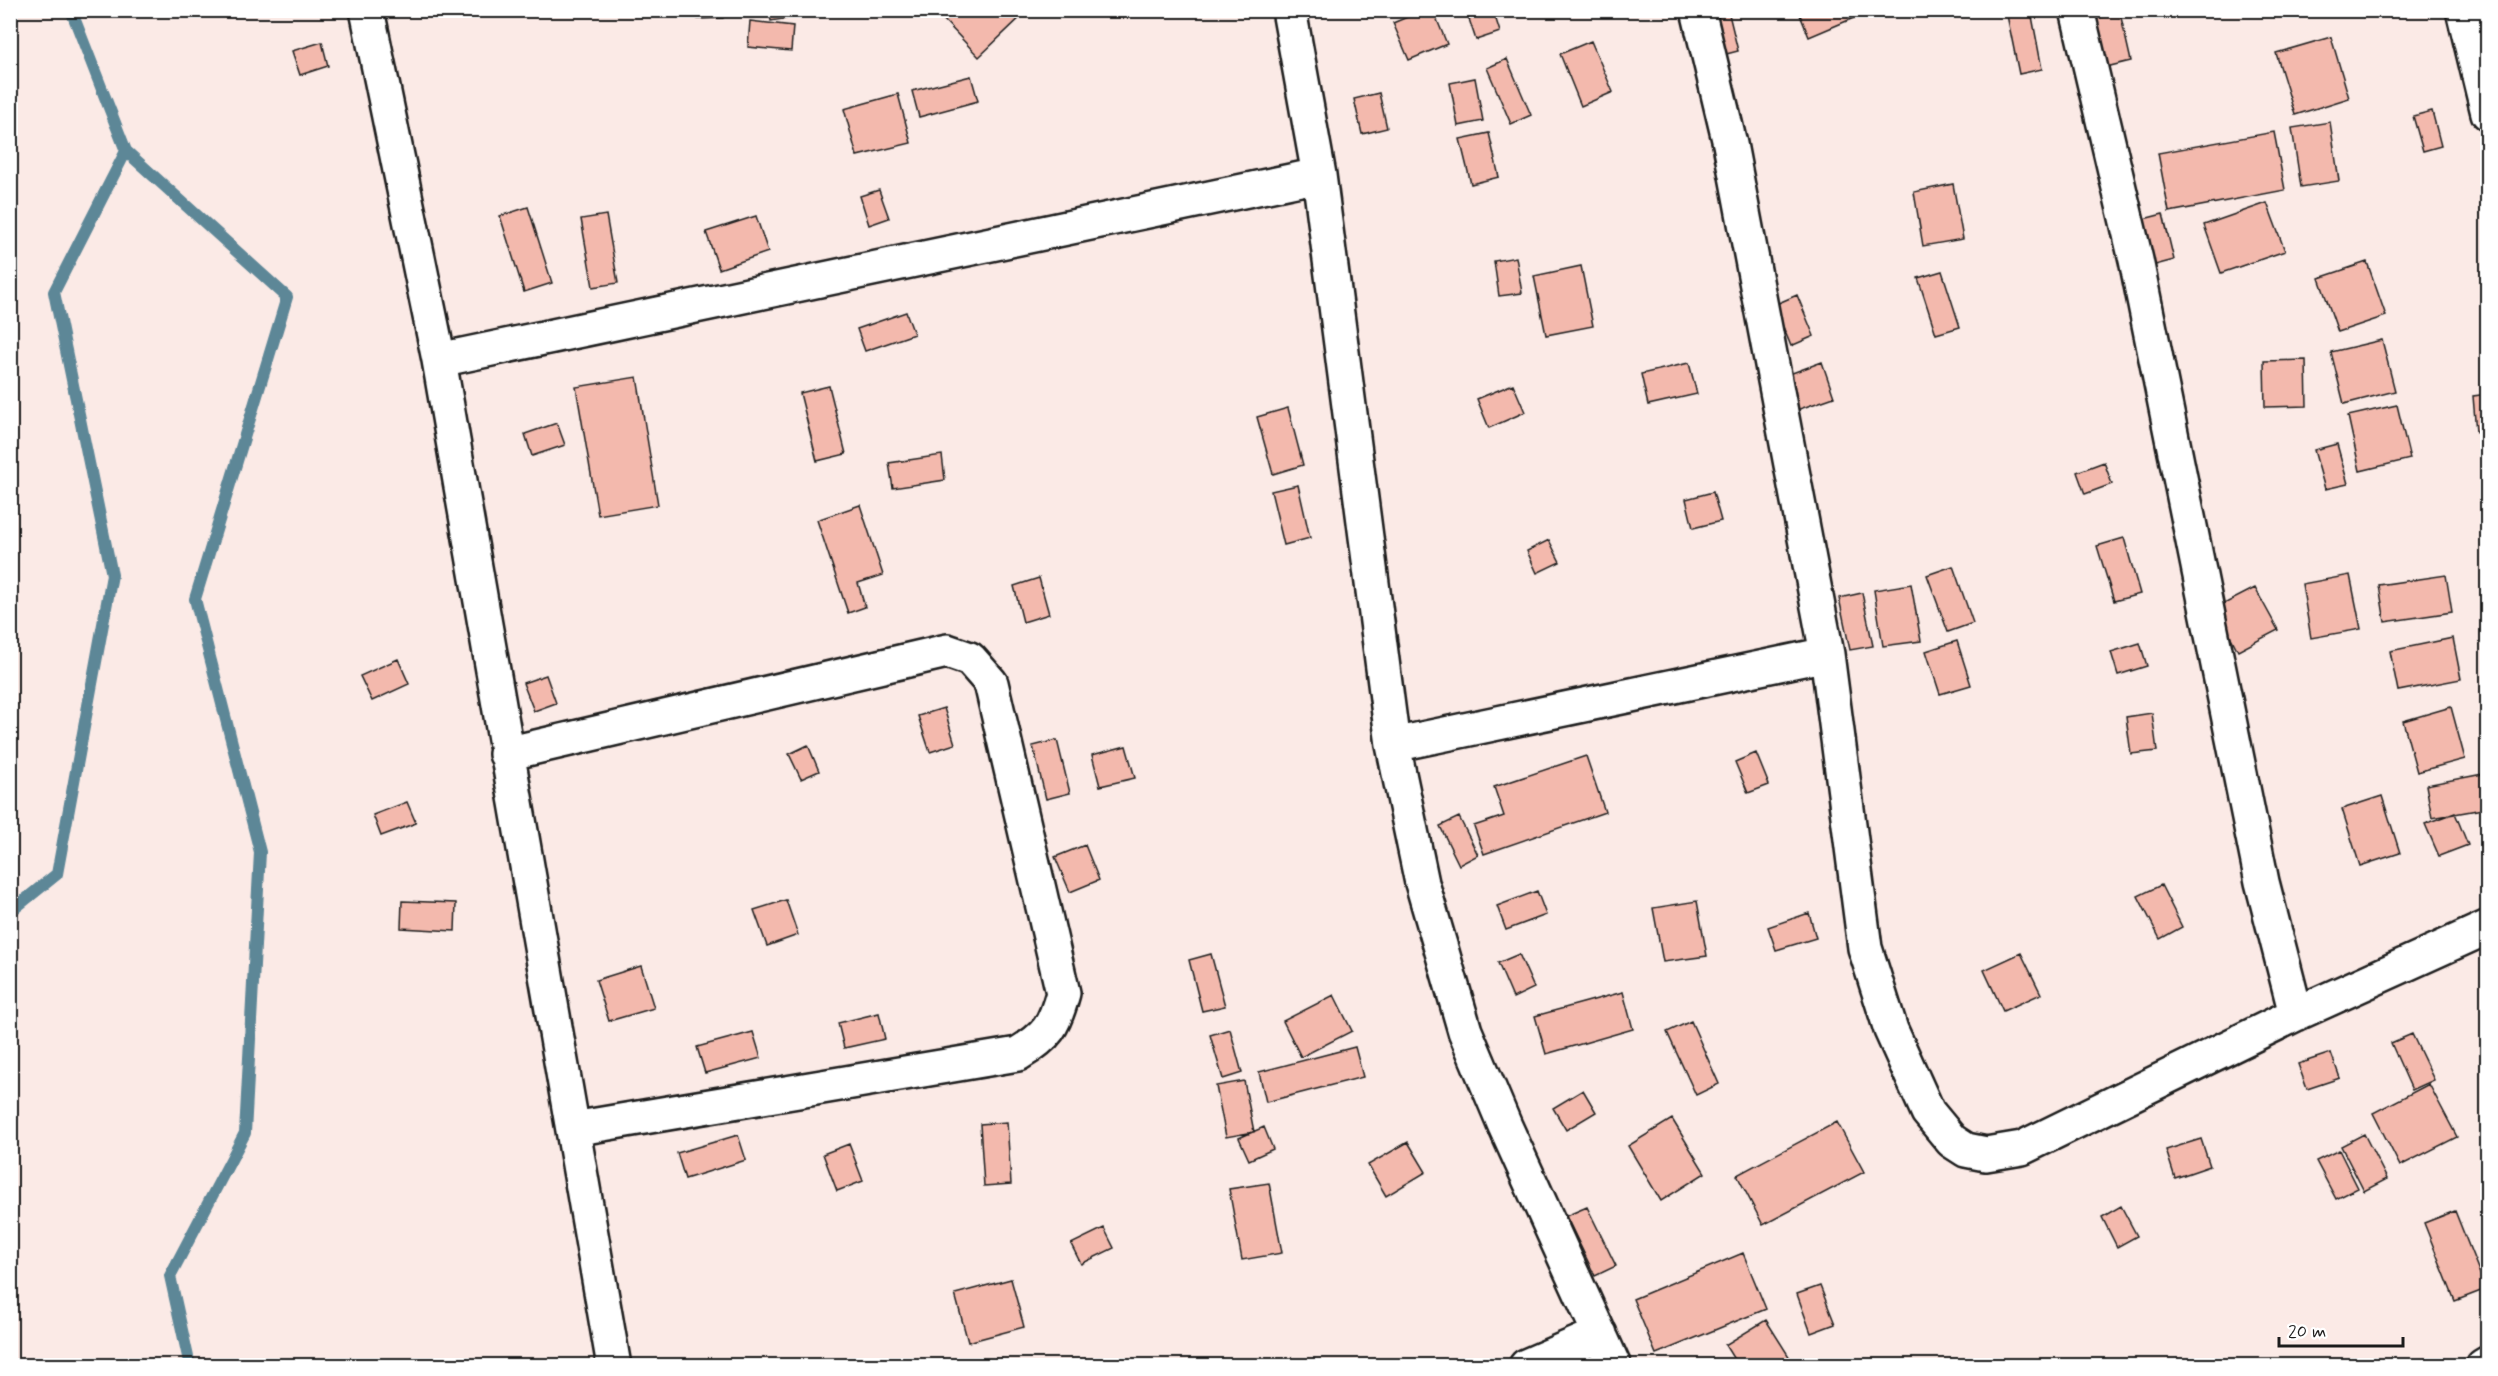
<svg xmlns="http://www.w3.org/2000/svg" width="2498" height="1376" viewBox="0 0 2498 1376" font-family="Mynerve,sans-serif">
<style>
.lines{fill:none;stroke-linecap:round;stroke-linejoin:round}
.stream{stroke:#5d8797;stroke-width:12}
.building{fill:#f3b9ad;stroke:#1c1c1c;stroke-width:1.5}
.minor-casing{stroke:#1c1c1c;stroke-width:38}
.minor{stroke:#fff;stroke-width:33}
</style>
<rect width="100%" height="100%" fill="#fbeae6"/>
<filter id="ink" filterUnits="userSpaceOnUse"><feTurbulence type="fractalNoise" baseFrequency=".0167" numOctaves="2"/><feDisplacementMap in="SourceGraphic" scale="12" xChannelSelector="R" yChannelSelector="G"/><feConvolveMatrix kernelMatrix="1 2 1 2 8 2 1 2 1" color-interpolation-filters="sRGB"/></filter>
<g filter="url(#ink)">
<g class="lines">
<path class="stream" d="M126 151 287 297 195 599 260 852 245 1133 170 1276 190 1366
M10 912 57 874 112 575 54 292 126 151 71 10"/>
</g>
<path class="building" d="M697 10H722L723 18 698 19Z
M769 10H801L802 16 771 21Z
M950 10H974L979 17 986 10H1028L979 57 942 18Z
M1424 10H1433L1447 44 1409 60 1393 23Z
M1466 10H1493L1500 32 1476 40Z
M1714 10H1728L1738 51 1715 57Z
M1798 10H1853L1856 17 1809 37Z
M2389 10H2416V12L2390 17Z
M2031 11 2042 69 2019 74 2007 15Z
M2120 13 2131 61 2106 67 2094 19Z
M750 21 793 26 791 51 748 47Z
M2331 37 2349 98 2295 115 2276 53Z
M1591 41 1613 92 1581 106 1560 54Z
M322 42 328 66 300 75 292 51Z
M1507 59 1531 115 1511 124 1487 68Z
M971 76 978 101 919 117 912 91Z
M1475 78 1483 121 1458 126 1450 83Z
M1379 93 1387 128 1362 134 1354 99Z
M898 94 911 143 857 156 844 109Z
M2432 111 2441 146 2423 151 2413 116Z
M2330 122 2339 181 2301 187 2292 128Z
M2274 132 2285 190 2169 212 2158 153Z
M1489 133 1499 177 1471 184 1460 139Z
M1953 184 1963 239 1923 246 1914 192Z
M879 190 889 218 869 225 860 196Z
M2267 203 2285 251 2221 273 2204 225Z
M528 207 552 283 524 292 500 216Z
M2163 214 2174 260 2144 268 2132 222Z
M606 215 618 283 593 287 581 219Z
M756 216 768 252 719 269 706 232Z
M1516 257 1522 293 1499 296 1494 261Z
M2367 262 2386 316 2338 332 2319 278Z
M1581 266 1593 326 1546 335 1534 276Z
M1942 271 1960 327 1936 334 1918 278Z
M1797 295 1814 336 1791 346 1774 305Z
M906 312 914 334 865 351 857 329Z
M2382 340 2395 391 2344 404 2331 352Z
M2306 360 2307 406 2265 407 2264 361Z
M1822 362 1834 397 1788 413 1776 379Z
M1689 363 1697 394 1648 405 1641 374Z
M637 377 658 505 598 515 576 387Z
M1513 384 1525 412 1489 428 1477 399Z
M829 386 846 454 817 461 800 393Z
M2488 394V431L2476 432 2473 396Z
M2397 405 2410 459 2360 471 2348 416Z
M1288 408 1303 465 1273 474 1257 417Z
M557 423 565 445 532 456 525 434Z
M2337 444 2348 484 2325 489 2314 450Z
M942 455 945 480 893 488 889 463Z
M2104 462 2112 484 2085 494 2077 472Z
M1298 485 1310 538 1284 545 1271 491Z
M1713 492 1721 521 1693 528 1686 499Z
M860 505 883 575 858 583 865 607 848 613 817 520Z
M2124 538 2140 594 2114 601 2097 546Z
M1549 540 1560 562 1537 573 1527 551Z
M1953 566 1973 623 1948 632 1927 575Z
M2350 575 2361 629 2311 638 2302 584Z
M2446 575 2452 612 2385 622 2379 585Z
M1039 578 1049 614 1023 622 1014 586Z
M1911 584 1921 641 1883 646 1874 590Z
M2255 588 2278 630 2238 651 2216 608Z
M1862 593 1873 646 1850 650 1839 598Z
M2453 638 2461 679 2398 691 2390 651Z
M1957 641 1971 685 1940 694 1926 651Z
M2140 643 2147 666 2118 675 2111 652Z
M398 659 409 684 372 701 360 676Z
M546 675 556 703 534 711 523 683Z
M2451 707 2465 759 2417 772 2403 721Z
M944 708 955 744 930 752 918 716Z
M2152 713 2157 751 2131 754 2126 717Z
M1057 740 1070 793 1046 799 1033 746Z
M808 745 819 771 801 779 789 754Z
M1126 746 1135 778 1100 786 1092 755Z
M1756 753 1769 785 1748 793 1735 762Z
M1586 756 1605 812 1484 854 1474 826 1504 816 1494 787Z
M2488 773V808L2432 818 2426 785Z
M2382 796 2400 853 2360 866 2342 809Z
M407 802 416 823 381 836 373 815Z
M2455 813 2468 845 2439 856 2425 824Z
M1459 817 1478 855 1459 865 1440 826Z
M1085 845 1099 880 1070 892 1055 857Z
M2161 885 2182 927 2160 939 2138 896Z
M1537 891 1546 915 1506 930 1497 906Z
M786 900 798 935 767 946 754 910Z
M402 901 456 903 455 931 401 928Z
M1697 901 1707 956 1663 962 1653 908Z
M1809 913 1816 938 1776 950 1768 927Z
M2021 953 2041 994 2003 1011 1984 970Z
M1211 954 1225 1006 1202 1011 1189 960Z
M1519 954 1534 988 1513 998 1498 963Z
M641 966 654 1008 609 1021 596 980Z
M1623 992 1633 1029 1546 1054 1535 1016Z
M1334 995 1352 1031 1301 1057 1283 1021Z
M879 1013 885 1039 844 1048 838 1023Z
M1691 1021 1719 1084 1696 1095 1667 1032Z
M1230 1029 1242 1073 1223 1079 1210 1035Z
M753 1032 761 1058 705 1073 697 1047Z
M2412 1034 2434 1080 2412 1090 2391 1043Z
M1355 1047 1363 1077 1266 1102 1259 1072Z
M2331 1053 2340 1078 2307 1089 2298 1064Z
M1244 1081 1254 1132 1226 1137 1216 1086Z
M2429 1084 2457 1137 2400 1166 2373 1113Z
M1583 1090 1596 1112 1566 1130 1553 1108Z
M1672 1119 1705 1173 1661 1201 1628 1146Z
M1007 1122 1011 1184 984 1186 980 1124Z
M1837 1122 1864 1172 1763 1225 1737 1175Z
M1264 1127 1273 1149 1249 1160 1239 1138Z
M2364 1134 2387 1179 2364 1191 2341 1146Z
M738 1135 746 1160 685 1179 677 1153Z
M2201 1139 2210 1166 2175 1178 2166 1150Z
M1408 1142 1426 1172 1386 1196 1368 1165Z
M849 1144 863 1181 837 1191 823 1154Z
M2339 1150 2358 1188 2336 1199 2316 1161Z
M1269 1183 1282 1253 1242 1260 1229 1189Z
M2121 1206 2137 1236 2117 1247 2102 1217Z
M1587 1207 1616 1266 1595 1276 1566 1216Z
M2455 1211 2486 1289 2455 1301 2424 1223Z
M1104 1228 1114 1248 1081 1264 1071 1244Z
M1743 1253 1766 1309 1656 1354 1633 1299Z
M1011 1279 1024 1327 968 1342 955 1294Z
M1820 1286 1835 1324 1811 1333 1797 1294Z
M1766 1320 1795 1366H1738L1725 1345Z"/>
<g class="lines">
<defs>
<path id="minor" d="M367 10 439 360 614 1366
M1289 10 1319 175 1393 745 1422 883 1465 1031 1505 1126 1614 1366
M1698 10 1730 144 1827 654 1865 948 1891 1030 1928 1112 1952 1141 1966 1150 1986 1154 2022 1148 2296 1014 2488 927
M2077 10 2136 260 2262 882 2296 1014
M2463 10 2488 113
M439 360 1319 175
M1393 745 1827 654
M506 754 947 651 970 659 991 683 1063 993C1054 1026 1048 1036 1018 1054L573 1129
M1526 1366 1600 1334
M2483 1366 2488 1363"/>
</defs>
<use href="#minor" class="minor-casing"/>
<use href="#minor" class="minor"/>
</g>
</g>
<rect width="2498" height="1376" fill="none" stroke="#fff" stroke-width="36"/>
<rect x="18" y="18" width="2462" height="1340" fill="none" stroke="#1c1c1c" stroke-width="2" filter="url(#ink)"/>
<path d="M2279 1337v9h124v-9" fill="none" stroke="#1c1c1c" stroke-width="3"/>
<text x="2288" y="1337" font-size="18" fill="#1c1c1c" stroke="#ffffff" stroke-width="4.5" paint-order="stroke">20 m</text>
</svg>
